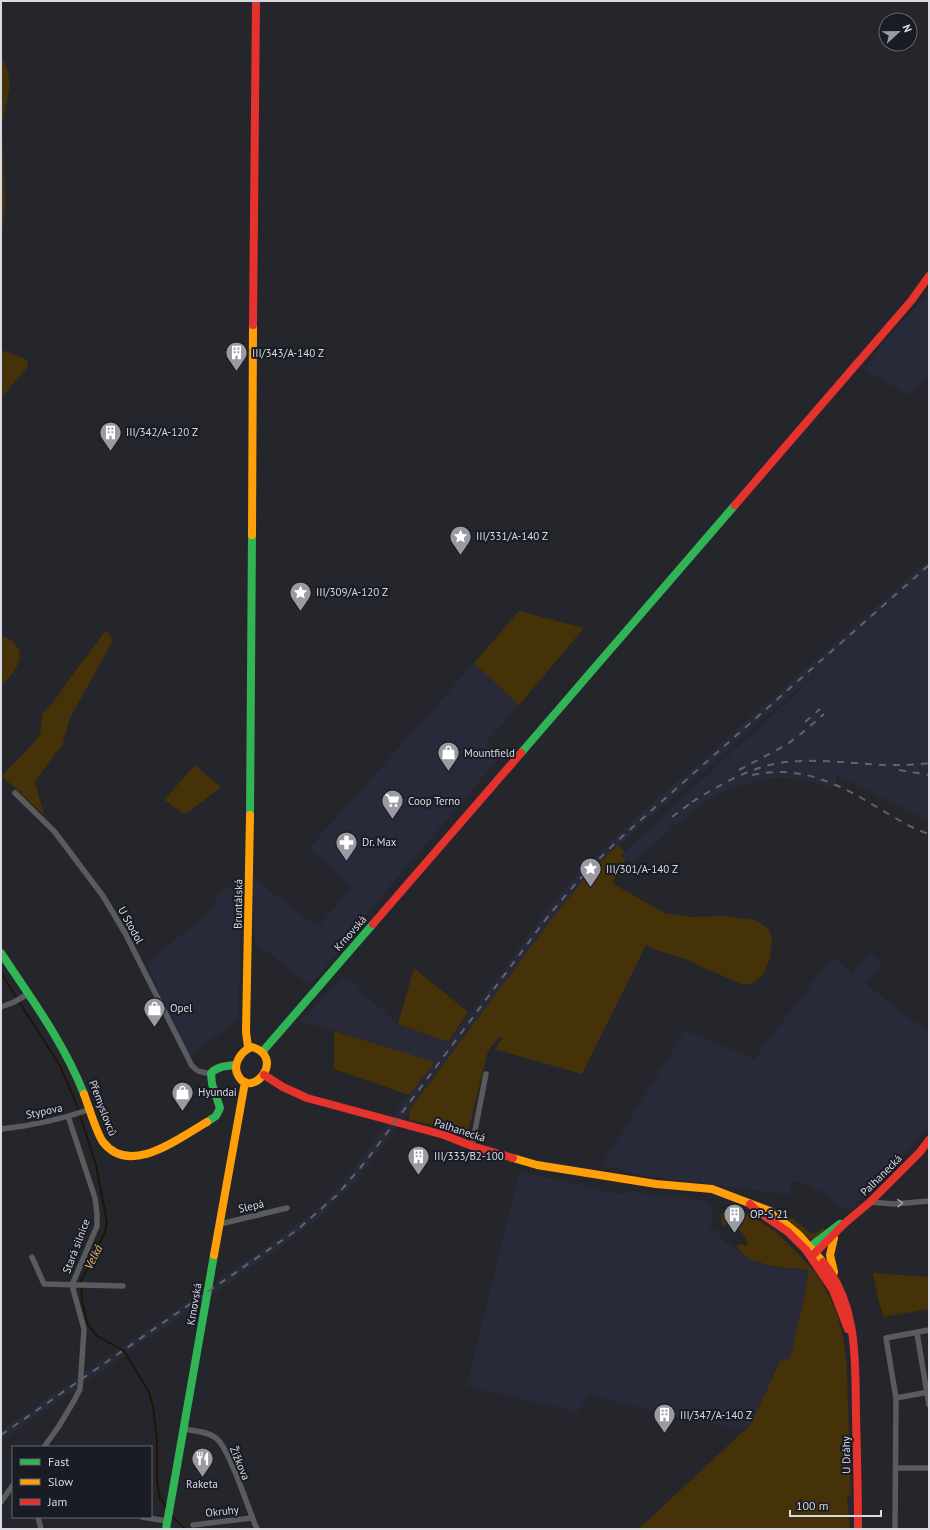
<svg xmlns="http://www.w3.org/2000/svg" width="930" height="1530" viewBox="0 0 930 1530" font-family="'PT Sans',sans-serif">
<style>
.built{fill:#282939}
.green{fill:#463209}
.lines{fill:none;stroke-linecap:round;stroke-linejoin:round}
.stream{stroke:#201607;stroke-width:2}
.street{stroke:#5a5b5d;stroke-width:5.5}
.fast{stroke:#30b455;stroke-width:8}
.slow{stroke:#ff9f0a;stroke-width:8}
.jam{stroke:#e5322d;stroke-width:8}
.rail{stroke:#646468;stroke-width:2;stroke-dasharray:7 7;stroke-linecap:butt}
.oneway{stroke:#a0a1a6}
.labels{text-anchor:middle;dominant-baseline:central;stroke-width:4;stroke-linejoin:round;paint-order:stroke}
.poi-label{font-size:11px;fill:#d9dae2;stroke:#191b25;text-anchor:start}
.street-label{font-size:11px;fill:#d9dae2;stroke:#191b25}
.water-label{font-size:12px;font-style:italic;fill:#edba62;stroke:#191b25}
</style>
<rect width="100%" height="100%" fill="#25262c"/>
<path class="built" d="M929 292V375L910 396 865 369 874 354Z
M929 560V821L838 776 833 788 801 779 782 778 767 779 734 787 706 802 678 823 632 864 621 855 836 656 637 829 593 871 547 926 369 1164 355 1182 325 1213 274 1252 1 1441V1430L269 1245 319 1207 348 1176 434 1062 298 1020 305 1017 341 978H349L358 986 365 995 398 1024 449 1042 555 900 586 865 631 822Z
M474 663 519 705 485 744 501 756 340 945 342 947 310 985 255 943 252 874 270 891 318 927 348 891 351 886 309 848Z
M234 883H240L239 1019 190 1056 174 1028 165 1008 147 963 206 915 220 892 231 887Z
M869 953 882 962 866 984 929 1033V1126L905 1154 877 1178 872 1188 853 1208 846 1209 840 1208 831 1198 808 1184 792 1181 790 1195 662 1178 634 1174 617 1168 603 1167 605 1159 685 1030 754 1059 832 957 852 973Z
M519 1172 582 1185 604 1191 623 1194 633 1191 657 1196 661 1193 706 1201 710 1204 713 1218 709 1228 719 1231 723 1241 762 1265 808 1270 806 1288 790 1358 776 1368 751 1424 743 1430 742 1429 677 1417 590 1395 577 1412 467 1386Z"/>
<path class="green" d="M1 55 7 69 10 85 2 124 5 203 1 252Z
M1 350 24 358 28 362V366L25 370 1 398Z
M519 611 584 628 519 705 474 663Z
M106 630 113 640 70 718 62 747 56 752 35 782 44 815 2 776 38 738 41 729 42 714 53 703 70 678Z
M1 636C6 637 12 640 15 644 28 658 11 676 1 686Z
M195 765 221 787 190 811 186 813H183L164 800Z
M618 845 624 852 621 855 626 859 612 883 664 913 689 917 723 916 756 920 769 929 772 939 770 958 764 973 755 982 750 984 744 985 700 966 686 959 659 951 646 945 582 1074 495 1049 503 1038 499 1037 488 1051 468 1132 409 1120 410 1114 408 1112 551 920 592 870Z
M414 968 468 1012 448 1042 398 1024Z
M334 1031 435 1062 409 1095 334 1069Z
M727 1208C746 1209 773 1229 786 1242 800 1256 815 1270 825 1288 847 1327 847 1362 848 1405 849 1436 850 1466 851 1496L847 1497 850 1529H637L643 1525 751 1424 780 1361 790 1358 792 1350 806 1288 808 1270C783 1266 752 1269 736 1246L741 1244 747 1246 748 1244C745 1234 738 1227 728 1224L725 1226 722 1224C720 1217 722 1213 727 1208Z
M778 1210 796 1221 811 1234 816 1233 823 1228 826 1231 814 1239 805 1238 776 1214Z
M873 1273 929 1277V1309L884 1317 878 1299Z"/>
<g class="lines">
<path class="stream" d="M1 973 60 1066 76 1103 96 1165 107 1222 105 1232 81 1281 82 1301 88 1325 97 1336 124 1351 149 1392 153 1407 157 1440V1482L160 1498 166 1507
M172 1516 185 1529"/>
<path class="street" d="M15 793 54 831 103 896 125 933 192 1066 198 1071 211 1074
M1 1007 14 1002 28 994
M1 1129C31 1126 62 1119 91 1109
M472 1146 486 1074
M870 1202 894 1204 929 1201
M220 1224 287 1208
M32 1257 44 1284 123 1286
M917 1333 929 1405
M896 1398 929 1392
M183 1429C194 1431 207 1431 216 1438 230 1449 248 1509 257 1529
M44 1447 59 1426 75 1399 80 1389 84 1329 72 1285 97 1226V1214L95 1198 68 1116
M896 1468H929
M1 1502 13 1485
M38 1517 41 1529
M142 1517 167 1521
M193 1525 252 1518
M895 1529 896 1398 886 1338 929 1330"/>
<path class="fast" d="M521 753 735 505
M250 815 252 535
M1 953C31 998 64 1043 84 1094
M263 1051 373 924
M207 1122 216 1116 220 1108 212 1084 211 1073C218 1066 227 1066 236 1065
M807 1249 840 1224
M166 1529 214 1255"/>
<path class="slow" d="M252 535 253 325
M248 1047 246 1032 250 815
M252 1047C286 1057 253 1099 239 1077 231 1065 241 1051 252 1047Z
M84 1094C88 1105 97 1134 103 1142 130 1177 179 1138 207 1122
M513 1158 537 1165 656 1184 712 1189 770 1211 798 1234 823 1262
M834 1238 830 1255 834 1272
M214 1255 245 1082"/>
<path class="jam" d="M253 325 256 1
M735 505 911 301 929 276
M373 924 521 753
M264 1075 283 1087 307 1098 444 1135 472 1146 513 1158
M750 1204 756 1210 788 1232 806 1250 833 1290 848 1329
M812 1256 845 1223 870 1202 920 1152 929 1140
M823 1262C859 1306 855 1363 856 1416 857 1454 858 1491 858 1529"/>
<path class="rail" d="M805 722 820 709
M739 770 786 745 802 733 824 714
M899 770 929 775
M752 775C805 764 842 786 885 812 899 820 913 829 929 834
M692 802C721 784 752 766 786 762 834 757 881 770 929 763
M672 817 696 799
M1 1435 297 1230 337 1195 366 1161 543 923C571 887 600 856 634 826L929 565"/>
</g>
<defs><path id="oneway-chevron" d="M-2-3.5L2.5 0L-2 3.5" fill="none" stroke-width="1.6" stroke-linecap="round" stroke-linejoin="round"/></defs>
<use class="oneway" href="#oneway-chevron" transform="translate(900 1203) rotate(-2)"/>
<defs>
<symbol id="building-pin" viewBox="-11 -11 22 30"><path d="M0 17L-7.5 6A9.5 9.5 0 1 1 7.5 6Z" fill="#9a9ba2" stroke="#191b25"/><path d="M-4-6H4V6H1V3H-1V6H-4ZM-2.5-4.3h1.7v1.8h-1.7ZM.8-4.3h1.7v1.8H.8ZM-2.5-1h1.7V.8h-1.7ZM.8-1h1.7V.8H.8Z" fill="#fff"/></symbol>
<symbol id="sight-pin" viewBox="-11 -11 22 30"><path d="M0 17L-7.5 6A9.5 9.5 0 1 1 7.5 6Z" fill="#9a9ba2" stroke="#191b25"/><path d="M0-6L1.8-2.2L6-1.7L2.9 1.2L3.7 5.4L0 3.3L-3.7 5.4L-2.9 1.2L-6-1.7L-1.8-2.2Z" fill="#fff"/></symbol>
<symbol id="shop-pin" viewBox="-11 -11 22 30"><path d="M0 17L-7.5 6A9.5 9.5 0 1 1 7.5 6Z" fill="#9a9ba2" stroke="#191b25"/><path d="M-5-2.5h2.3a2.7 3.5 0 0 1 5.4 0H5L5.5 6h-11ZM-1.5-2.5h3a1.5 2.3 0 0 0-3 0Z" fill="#fff"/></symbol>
<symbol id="supermarket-pin" viewBox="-11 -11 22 30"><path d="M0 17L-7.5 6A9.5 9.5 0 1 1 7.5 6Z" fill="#9a9ba2" stroke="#191b25"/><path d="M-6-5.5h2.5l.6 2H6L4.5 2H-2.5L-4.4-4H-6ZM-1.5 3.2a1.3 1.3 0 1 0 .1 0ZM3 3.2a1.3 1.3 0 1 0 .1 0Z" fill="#fff"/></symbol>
<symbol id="pharmacy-pin" viewBox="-11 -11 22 30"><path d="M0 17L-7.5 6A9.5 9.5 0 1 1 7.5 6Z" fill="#9a9ba2" stroke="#191b25"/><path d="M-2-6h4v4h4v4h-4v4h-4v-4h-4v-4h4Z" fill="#fff"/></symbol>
<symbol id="restaurant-pin" viewBox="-11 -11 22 30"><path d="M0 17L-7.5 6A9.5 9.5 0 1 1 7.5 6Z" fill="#9a9ba2" stroke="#191b25"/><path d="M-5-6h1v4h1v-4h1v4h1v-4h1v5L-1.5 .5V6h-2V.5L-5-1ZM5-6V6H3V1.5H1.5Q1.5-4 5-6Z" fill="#fff"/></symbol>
</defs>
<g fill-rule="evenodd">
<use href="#building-pin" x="224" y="340" width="25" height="34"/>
<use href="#building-pin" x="98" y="420" width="25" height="34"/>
<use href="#sight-pin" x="448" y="524" width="25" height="34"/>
<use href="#sight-pin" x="288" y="580" width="25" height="34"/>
<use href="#shop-pin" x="436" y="740" width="25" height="34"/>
<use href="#supermarket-pin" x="380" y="788" width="25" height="34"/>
<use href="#pharmacy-pin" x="334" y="830" width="25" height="34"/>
<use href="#sight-pin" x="578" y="856" width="25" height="34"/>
<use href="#shop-pin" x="142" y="996" width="25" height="34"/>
<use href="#shop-pin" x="170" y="1080" width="25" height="34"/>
<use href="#building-pin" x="406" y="1144" width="25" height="34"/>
<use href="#building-pin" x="722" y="1202" width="25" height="34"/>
<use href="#building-pin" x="652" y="1402" width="25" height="34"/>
<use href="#restaurant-pin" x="190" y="1446" width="25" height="34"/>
</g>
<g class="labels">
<g class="poi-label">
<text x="252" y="353">III/343/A-140 Z</text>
<text x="126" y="432">III/342/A-120 Z</text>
<text x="476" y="536">III/331/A-140 Z</text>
<text x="316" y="592">III/309/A-120 Z</text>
<text x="464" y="753">Mountfield</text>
<text x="408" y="801">Coop Terno</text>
<text x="362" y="842">Dr. Max</text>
<text x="606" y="869">III/301/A-140 Z</text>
<text x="170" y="1008">Opel</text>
<text x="198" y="1092">Hyundai</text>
<text x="434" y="1156">III/333/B2-100</text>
<text x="750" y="1214">OP-S 21</text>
<text x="680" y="1415">III/347/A-140 Z</text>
<text x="202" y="1484" text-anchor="middle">Raketa</text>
</g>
<g class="street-label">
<text transform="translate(238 904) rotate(-89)">Bruntálská</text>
<text transform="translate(131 925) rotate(61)">U Stodol</text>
<text transform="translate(350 933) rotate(-49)">Krnovská</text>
<text transform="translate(103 1108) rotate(69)">Přemyslovců</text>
<text transform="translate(44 1111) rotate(-12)">Stypova</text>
<text transform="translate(460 1130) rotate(18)">Palhanecká</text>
<text transform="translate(881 1175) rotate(-45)">Palhanecká</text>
<text transform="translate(251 1206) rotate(-13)">Slepá</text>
<text transform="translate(76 1246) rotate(-69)">Stará silnice</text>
<text transform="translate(194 1304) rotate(-80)">Krnovská</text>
<text transform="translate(846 1455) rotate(-91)">U Dráhy</text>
<text transform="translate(240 1463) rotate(67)">Žižkova</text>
<text transform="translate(222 1511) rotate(-6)">Okruhy</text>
</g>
<g class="water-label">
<text transform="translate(93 1257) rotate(-64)">Velká</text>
</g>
</g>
<rect width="930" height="1530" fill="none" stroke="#d9dae2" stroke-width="4"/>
<rect x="12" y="1446" width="140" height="72" fill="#191b25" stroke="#666771"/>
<rect x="20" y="1459" width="20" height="6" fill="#30b455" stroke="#666771"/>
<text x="48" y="1466" font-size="12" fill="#d9dae2">Fast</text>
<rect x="20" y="1479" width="20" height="6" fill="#ff9f0a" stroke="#666771"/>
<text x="48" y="1486" font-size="12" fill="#d9dae2">Slow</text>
<rect x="20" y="1499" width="20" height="6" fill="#e5322d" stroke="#666771"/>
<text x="48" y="1506" font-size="12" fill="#d9dae2">Jam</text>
<g transform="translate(898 32) rotate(68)"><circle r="19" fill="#191b25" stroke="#666771"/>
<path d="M0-3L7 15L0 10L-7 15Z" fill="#9a9ba2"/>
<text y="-6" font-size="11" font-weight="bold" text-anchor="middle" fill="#d9dae2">N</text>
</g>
<path d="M790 1510v6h91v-6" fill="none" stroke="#d9dae2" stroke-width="2"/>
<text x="796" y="1510" font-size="12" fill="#d9dae2" stroke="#191b25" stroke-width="3" paint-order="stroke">100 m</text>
</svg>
